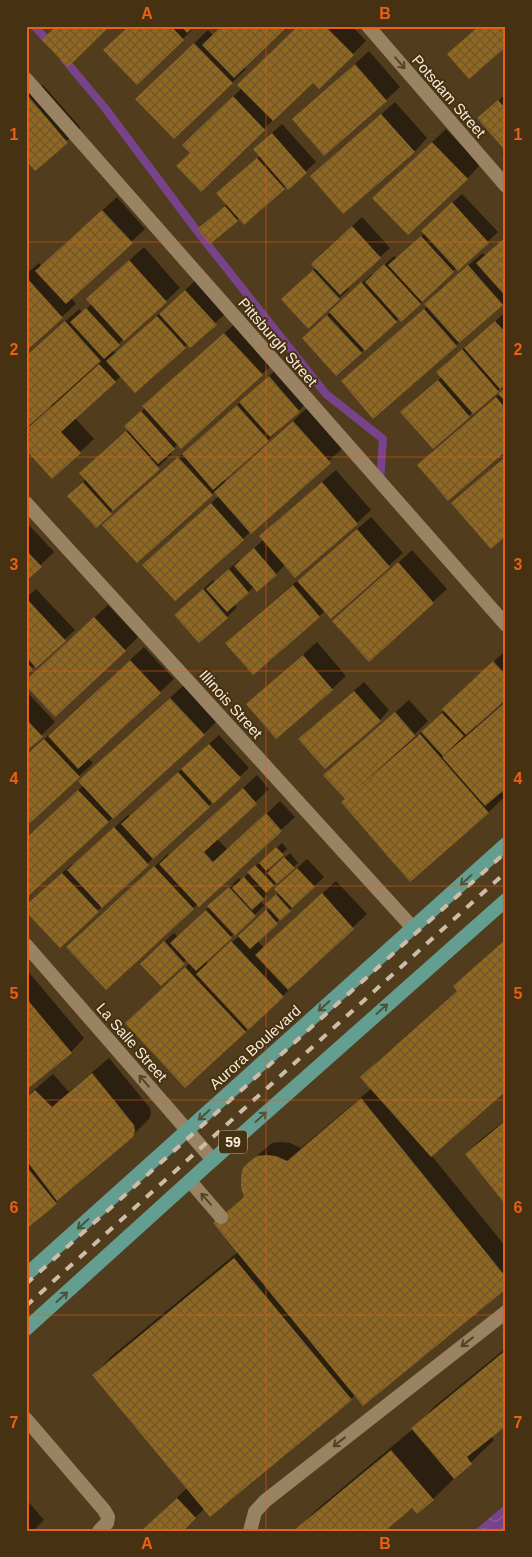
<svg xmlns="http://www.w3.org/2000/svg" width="532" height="1557" viewBox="0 0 532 1557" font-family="Arial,sans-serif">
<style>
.water{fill:url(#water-waves)}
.shadow{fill:#0007;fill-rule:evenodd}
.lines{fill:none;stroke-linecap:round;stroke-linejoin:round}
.stream{stroke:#79438c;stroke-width:8}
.building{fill:url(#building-cross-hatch)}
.service{stroke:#9a8362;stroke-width:14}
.minor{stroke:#9a8362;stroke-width:14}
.tertiary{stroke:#9a8362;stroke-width:14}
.primary{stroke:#639e91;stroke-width:14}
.rail{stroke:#cdbda8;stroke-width:4;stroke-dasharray:9 9;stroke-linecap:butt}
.oneway{stroke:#574222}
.oneway2{stroke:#4f5238}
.grid{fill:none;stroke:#e96016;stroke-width:1;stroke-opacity:0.55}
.labels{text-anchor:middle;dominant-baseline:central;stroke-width:4;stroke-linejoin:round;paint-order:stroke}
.shield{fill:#463212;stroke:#c3b49e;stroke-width:1}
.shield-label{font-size:14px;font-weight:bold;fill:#f9ecda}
.street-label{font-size:15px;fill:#f9ecda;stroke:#463212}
.neatline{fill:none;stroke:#e96016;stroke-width:2}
.grid-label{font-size:16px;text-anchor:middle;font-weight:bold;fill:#e96016}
</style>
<defs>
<pattern id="water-waves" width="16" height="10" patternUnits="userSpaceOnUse" patternTransform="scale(1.25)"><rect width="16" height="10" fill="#79438c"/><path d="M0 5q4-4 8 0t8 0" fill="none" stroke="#8d5e9c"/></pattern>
<pattern id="building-cross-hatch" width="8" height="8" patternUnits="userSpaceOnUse" patternTransform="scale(1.25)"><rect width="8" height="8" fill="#926820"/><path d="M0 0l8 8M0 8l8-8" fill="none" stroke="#6e5830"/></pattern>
</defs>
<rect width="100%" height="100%" fill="#513c1d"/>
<path class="water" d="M506 1504V1531H474Z"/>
<path class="shadow" d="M130 26H196L137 84Z
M299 26H352L366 41 319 87 313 81 201 190 191 152 197 131 242 88Z
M208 30 246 69 174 138 150 86Z
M369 51 400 87 386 100 294 119Z
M26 72 40 88 43 85 81 128 35 169 31 164 26 169Z
M506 94V144L488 109Z
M395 102 427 138 414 152 311 176Z
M282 124 316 162 288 188 286 186 244 223 239 218 210 243 203 225 227 204V184L260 156 254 149Z
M446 129 480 165 467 179 388 184Z
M506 149V158L502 153Z
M462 194 498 232 458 269 456 268 420 304 399 318 337 374 313 328 372 274 373 275 394 256 397 258 425 233 432 221Z
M117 197 145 229 71 298 76 304 26 349V274L39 263 41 266Z
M362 217 390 248 347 287 349 289 339 298 292 290 316 268 322 254Z
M506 238V301L456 345 342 381 428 306 426 304 439 290 483 253 485 256Z
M144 247 180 288 112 350 116 353 195 281 225 314 190 346 188 344 135 392 121 376 75 418 94 439 80 452 31 434 51 407 26 357 79 309 82 312 92 304 101 286Z
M506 312V383L433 447 411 403 442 377 447 362Z
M239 320 276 361 262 374 178 444 170 452 172 454 96 526 78 486 86 479 94 460 129 429 136 417 145 408 158 393Z
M279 367 309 401 268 440 223 479 226 482 307 408 343 448 175 600 157 552 219 496 215 492 137 562 104 525Z
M506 388V449L419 465 432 452Z
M506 455V534L453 503Z
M336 470 371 510 357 523 285 565 276 574 254 587 234 605 237 607 227 617 199 642 175 615 213 580 215 582 239 560 240 562 263 540 261 537 274 523Z
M371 517 403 553 331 617 325 611 319 616 240 630Z
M26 522 54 552 26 579Z
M412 550 447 589 369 660 348 608Z
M36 589 75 630 26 674V598Z
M108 605 138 637 125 650 38 669Z
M317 642 346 676 332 689 248 704Z
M144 647 174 679 88 758 93 763 26 826V756Z
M503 653 506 655V697L476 725 477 726 506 702V786L500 791 505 796 488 813 353 792 325 775 409 700 428 721 415 734 417 736 445 710 453 699Z
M364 682 389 710 380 720 310 729Z
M184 685 217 721 204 734 108 822 26 838 84 785 93 768Z
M26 691 55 722 26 750Z
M219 735 249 768 60 946 34 899 72 864 74 865 128 815 130 816Z
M257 775 269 789 217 839 228 850 280 801 295 817 199 905 198 904 193 908 81 933 168 854 170 856Z
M282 843 287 849 267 868 270 871 290 853 298 863 266 892 268 894 260 901 265 906 279 892 285 879 307 859 324 877 257 941 264 948 336 881 367 914 295 982 296 983 283 996 185 1086 140 1009 190 963 187 959 161 984 151 954 174 933 178 937 239 878 241 881 253 868ZM266 904 270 908 208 964 205 961Z
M506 939V1089L431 1155 506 1247V1288L356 1395 204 1509 181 1531H142L187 1488 93 1375 113 1355 238 1252 229 1210 245 1196 250 1162 272 1143 281 1142 290 1143 301 1148 372 1088 362 1077 382 1057 458 990 454 986Z
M26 969 84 1038 71 1052 26 1089Z
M109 1058 150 1108 151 1114 149 1119 132 1136 26 1228V1097L53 1074 69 1092Z
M506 1120V1203L466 1154 480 1140Z
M506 1348V1424L491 1436 494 1440 433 1499 412 1506 295 1531 316 1510 413 1429 436 1405Z
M26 1499 44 1520 33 1531H26Z"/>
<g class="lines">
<path class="stream" d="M34 26 51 44
M64 59 105 108 200 235 326 394 383 439 380 482"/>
</g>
<path class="building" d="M56 26H110L68 67 42 40Z
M129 26H171L184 40 137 85 103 50Z
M181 26H195L187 33Z
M222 26H288L234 78 202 45Z
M298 26H325L354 55 319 89 313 83 273 121 237 85Z
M479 26H506V47L469 79 447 54Z
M194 43 233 83 174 139 135 99Z
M355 64 387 101 324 156 292 119Z
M233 96 265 130 201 192 176 166 190 153 182 145Z
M29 97 68 143 35 171 26 161V100Z
M498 100 506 109V145L503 148 477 118Z
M381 114 415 152 343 214 310 176Z
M272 133 307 173 288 190 253 149Z
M432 142 468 179 408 235 372 198Z
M257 158 285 189 244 225 216 193Z
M452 202 489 243 458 271 421 231Z
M225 206 238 221 210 244 197 229Z
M102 210 133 243 66 304 35 271Z
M352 226 381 258 340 295 311 264Z
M421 236 454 272 422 302 388 265Z
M506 237V297L476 263Z
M129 260 167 302 124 341 86 299Z
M384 264 421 304 401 322 365 282Z
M468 265 503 305 459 343 424 304Z
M313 270 340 299 308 329 281 299Z
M26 277 63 318 26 351Z
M361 282 397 322 365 351 329 312Z
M185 290 217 325 190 348 159 314Z
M86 308 120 345 104 359 70 322Z
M424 309 457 346 373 419 341 381Z
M327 315 362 353 336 376 302 338Z
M157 316 186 348 135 393 106 361Z
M65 321 101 361 26 428V356Z
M495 321 506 333V384L500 389 464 348Z
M224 333 263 375 181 449 142 406Z
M462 349 499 392 473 414 436 372Z
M99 364 116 382 61 432 81 453 52 479 26 450V438L30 435 26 430Z
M269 376 300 412 270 437 239 402Z
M438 380 470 417 433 449 400 412Z
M506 387V402L498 394Z
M496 397 506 409V451L448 501 417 465Z
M237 405 269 441 213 490 182 454Z
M141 411 175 449 158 464 124 426Z
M293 421 331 463 251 534 214 492Z
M126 431 160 469 113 511 79 473Z
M506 456V536L491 549 451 503Z
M178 457 213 495 137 563 102 525Z
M83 482 112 514 96 528 67 496Z
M322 482 358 524 295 578 259 536Z
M211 503 244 540 175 601 142 565Z
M357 529 390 567 331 619 297 581Z
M254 548 277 575 257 592 234 566Z
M26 550 42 567 26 581Z
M398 562 434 603 369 662 332 621Z
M229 569 249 593 227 612 206 589Z
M293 585 320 617 253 675 225 643Z
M203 589 228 618 199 643 174 615Z
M26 598 66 641 36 668 26 657Z
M94 617 126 651 55 717 26 686V680Z
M303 655 333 690 276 739 246 704Z
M130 660 161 693 78 769 48 736Z
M493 661 506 675V699L466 735 442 709Z
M26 662 33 669 26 675Z
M354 691 381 721 325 769 298 739Z
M170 698 205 735 113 819 78 781Z
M506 702V788L485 806 442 757Z
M395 712 416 736 349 795 420 734 489 813 410 882 341 802 345 799 323 775Z
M442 713 464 736 443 756 421 732Z
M26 719 43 737 26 751Z
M44 739 80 777 30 823 26 819V755Z
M209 744 241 778 213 804 181 769Z
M178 772 210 807 153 859 121 824Z
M243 788 257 804 204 852 213 862 266 813 282 831 199 907 159 864Z
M78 790 109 822 26 898V838Z
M114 827 149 865 102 908 67 870Z
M276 847 284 855 266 871 259 863Z
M284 857 295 868 277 884 267 873Z
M255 865 274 885 266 893 247 872Z
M154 866 194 909 106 990 66 947Z
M297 868 315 887 292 908 274 889Z
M62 873 99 912 60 948 26 912V905Z
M244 877 264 899 252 910 232 888Z
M229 887 256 916 235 936 207 906Z
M322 893 354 929 288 990 255 955Z
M276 894 291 911 280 921 265 904Z
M206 910 232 938 196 971 170 943Z
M266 910 278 924 250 949 238 936Z
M506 939V1091L431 1157 360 1077 457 991 453 986Z
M164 941 185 964 161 986 140 964Z
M231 941 284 997 248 1030 196 974Z
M185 967 246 1032 185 1088 125 1023Z
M26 998 72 1053 26 1090Z
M92 1073 134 1125 135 1131 133 1137 57 1201 26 1160V1098L35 1090 52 1107Z
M361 1098 506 1277V1289L363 1406 213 1223 244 1197 241 1187V1176L243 1168 249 1162 257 1156 266 1155 276 1156 287 1161Z
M504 1122 506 1124V1205L465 1154Z
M26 1166 57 1204 26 1229Z
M234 1258 352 1400 210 1517 92 1375Z
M506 1350V1426L467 1457 472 1464 454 1479 411 1428Z
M391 1450 434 1500 417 1514 412 1508 385 1531H293Z
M177 1498 196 1518 183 1531H141Z"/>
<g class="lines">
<path class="service" d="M190 1181 221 1217
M26 1419 104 1510 108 1517 107 1523 99 1531
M250 1531 255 1512 265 1501 506 1312"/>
<path class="minor" d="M26 79 506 625
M26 503 412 927
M26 945 213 1160"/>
<path class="tertiary" d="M368 26 506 186"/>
<path class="primary" d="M26 1275 506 844
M26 1329 206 1166 506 900"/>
<path class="rail" d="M26 1284 506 852
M26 1306 506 872"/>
</g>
<defs><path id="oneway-shaft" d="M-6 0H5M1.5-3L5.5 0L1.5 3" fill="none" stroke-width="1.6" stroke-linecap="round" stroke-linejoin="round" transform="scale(1.25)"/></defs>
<g class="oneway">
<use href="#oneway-shaft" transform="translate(400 63) rotate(49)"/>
<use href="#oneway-shaft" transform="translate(144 1081) rotate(-131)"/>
<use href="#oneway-shaft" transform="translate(206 1199) rotate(-131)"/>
<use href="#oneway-shaft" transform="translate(467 1342) rotate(142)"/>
<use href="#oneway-shaft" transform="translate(339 1442) rotate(142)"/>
</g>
<g class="oneway2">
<use href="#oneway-shaft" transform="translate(466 880) rotate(138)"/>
<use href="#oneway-shaft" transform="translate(324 1006) rotate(138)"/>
<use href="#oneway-shaft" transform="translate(382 1009) rotate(-42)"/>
<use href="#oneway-shaft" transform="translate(204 1115) rotate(138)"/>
<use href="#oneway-shaft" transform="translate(261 1117) rotate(-42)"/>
<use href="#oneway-shaft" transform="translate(83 1224) rotate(138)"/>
<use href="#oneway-shaft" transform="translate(62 1297) rotate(-42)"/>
</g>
<path class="grid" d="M266 26V1531M26 242H506M26 457H506M26 671H506M26 886H506M26 1100H506M26 1315H506"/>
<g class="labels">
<rect class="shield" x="219" y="1130.5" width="28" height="23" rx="4"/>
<g class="shield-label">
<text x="233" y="1142">59</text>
</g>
<g class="street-label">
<text transform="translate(449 96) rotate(49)">Potsdam Street</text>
<text transform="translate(278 342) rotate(49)">Pittsburgh Street</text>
<text transform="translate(231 704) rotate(48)">Illinois Street</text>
<text transform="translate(132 1042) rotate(49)">La Salle Street</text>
<text transform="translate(255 1047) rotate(-42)">Aurora Boulevard</text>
</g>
</g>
<rect width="532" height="1557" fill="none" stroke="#463212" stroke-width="55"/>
<rect x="28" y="28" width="476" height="1502" class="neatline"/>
<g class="grid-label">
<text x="147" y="19">A</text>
<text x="385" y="19">B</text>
<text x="14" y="140">1</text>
<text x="518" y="140">1</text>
<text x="14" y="355">2</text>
<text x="518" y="355">2</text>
<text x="14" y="570">3</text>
<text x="518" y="570">3</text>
<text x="14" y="784">4</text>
<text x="518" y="784">4</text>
<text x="14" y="999">5</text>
<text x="518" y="999">5</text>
<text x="14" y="1213">6</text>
<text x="518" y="1213">6</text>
<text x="14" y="1428">7</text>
<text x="518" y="1428">7</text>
<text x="147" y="1549">A</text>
<text x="385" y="1549">B</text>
</g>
</svg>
